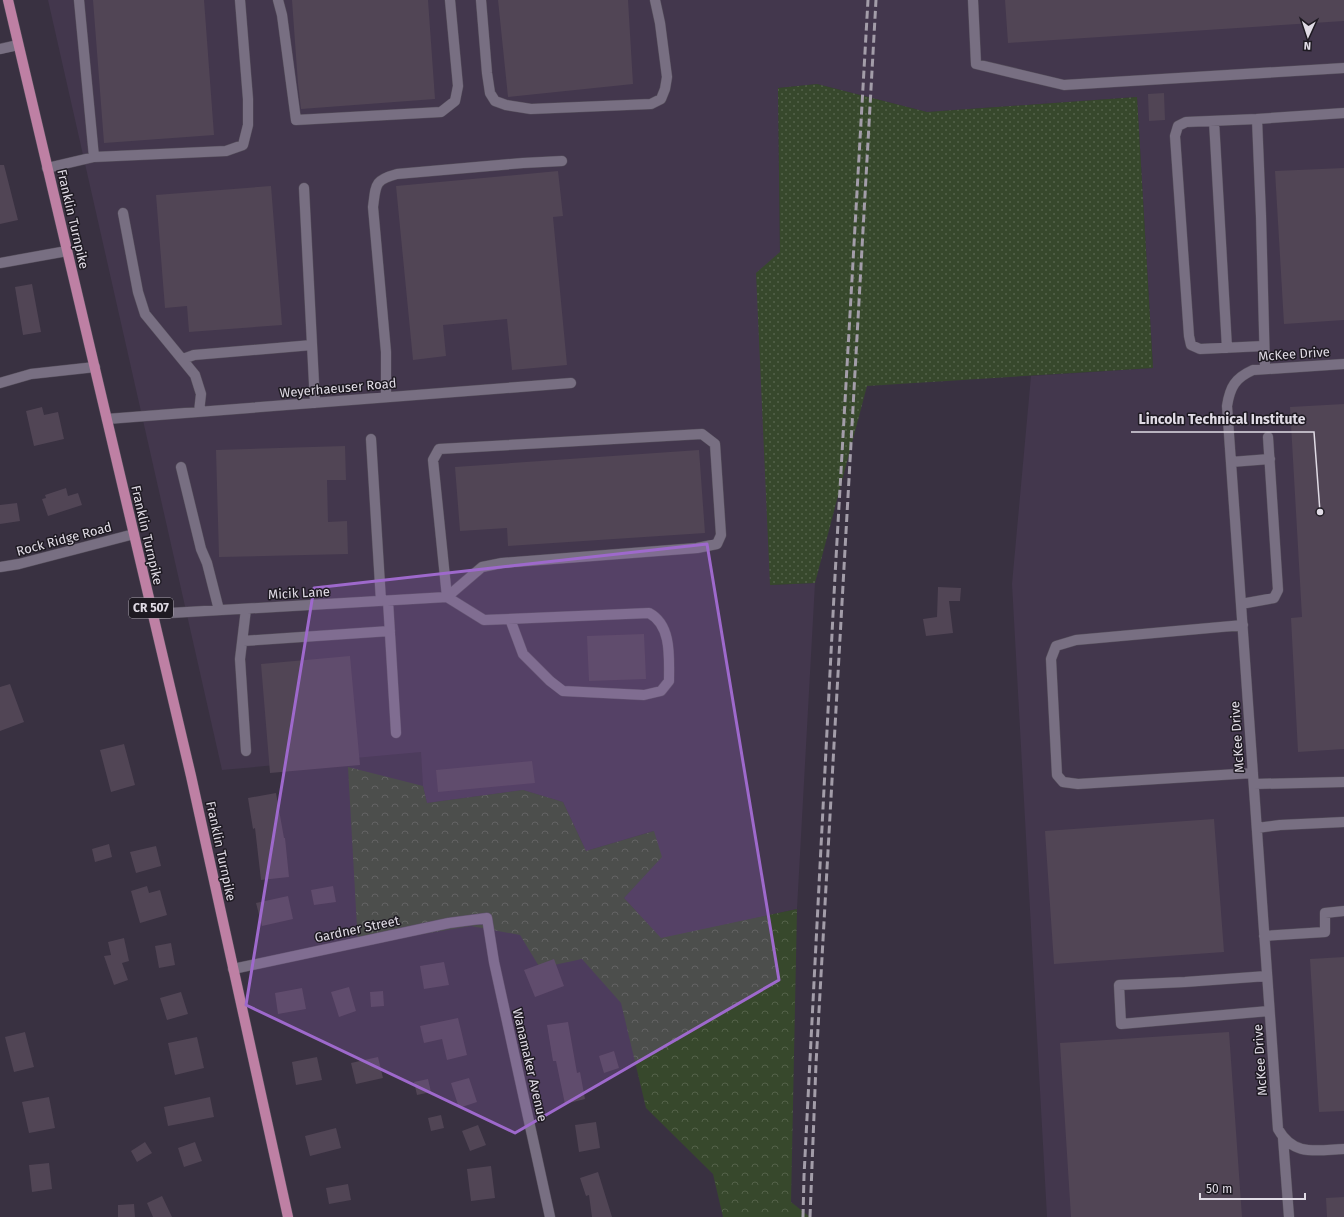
<svg xmlns="http://www.w3.org/2000/svg" width="1344" height="1217" viewBox="0 0 1344 1217" font-family="'Fira Sans',sans-serif">
<style>
.built{fill:#43374d}
.grass{fill:url(#grass-dots)}
.forest{fill:url(#forest-crowns)}
.building{fill:#514555}
.lines{fill:none;stroke-linecap:round;stroke-linejoin:round}
.minor-casing{stroke:#564f5c;stroke-width:11}
.major-casing{stroke:#564f5c;stroke-width:11}
.minor{stroke:#786f82;stroke-width:10}
.major{stroke:#be80a4;stroke-width:10}
.rail{stroke:#a39da9;stroke-width:3;stroke-dasharray:8 4;stroke-linecap:butt}
.marked{fill:#9e69cc;fill-opacity:0.2;stroke:#9e69cc;stroke-width:3;stroke-linejoin:round}
.labels{text-anchor:middle;dominant-baseline:central;stroke-width:3;stroke-linejoin:round;paint-order:stroke}
.shield{fill:#1e1a22;stroke:#a6a1aa;stroke-width:1}
.shield-label{font-size:12px;font-weight:bold;fill:#e0dbe5}
.street-label{font-size:13px;fill:#e0dbe5;stroke:#1e1a22}
.leader{fill:none;stroke:#e0dbe5;stroke-width:1.5}
.callout-dot{fill:#e0dbe5;stroke:#1e1a22;stroke-width:1.5}
.callout-label{font-size:14px;text-anchor:middle;font-weight:bold;fill:#e0dbe5;stroke:#1e1a22;stroke-width:3;stroke-linejoin:round;paint-order:stroke}
</style>
<defs>
<pattern id="grass-dots" width="8" height="8" patternUnits="userSpaceOnUse"><rect width="8" height="8" fill="#37482c"/><path d="M2 2h.1M6 6h.1" fill="none" stroke="#54624a" stroke-width="1.8" stroke-linecap="round"/></pattern>
<pattern id="forest-crowns" width="20" height="18" patternUnits="userSpaceOnUse"><rect width="20" height="18" fill="#37482c"/><path d="M2 6a3 3 0 1 1 6 0M12 15a3 3 0 1 1 6 0" fill="none" stroke="#54624a"/></pattern>
</defs>
<rect width="100%" height="100%" fill="#393141"/>
<path class="built" d="M48 0H1344V1217H1047L1012 584 1031 376 1153 368 1137 97 927 112 817 84 778 88 780 252 770 585 815 583 797 909 661 939 624 898 661 857 653 831 586 851 563 802 523 790 427 803 423 786 421 752 222 770Z"/>
<path class="grass" d="M817 84 927 112 1137 97 1153 368 867 386 815 583 770 585 756 273 780 252 778 88Z"/>
<path class="forest" d="M348 767 423 786 427 803 523 790 563 802 586 851 654 831 662 857 624 898 661 938 797 909 791 1202 810 1217H723L713 1174 646 1108 621 1003 582 959 540 968 520 935 471 926 358 945Z"/>
<path class="building" d="M93 0H204L214 135 104 143Z
M292 0H428L435 99 301 109 298 84Z
M498 0H628L633 84 508 97Z
M1005 0H1344V21L1008 43Z
M1164 93 1165 120 1149 121 1148 94Z
M0 165H4L18 220 0 224Z
M1344 168V320L1284 324 1275 171Z
M558 171 563 216 553 217 567 365 512 370 507 319 443 325 446 356 413 360 396 186Z
M271 186 282 325 189 332 187 306 165 308 156 195Z
M32 284 41 332 23 335 15 287Z
M1344 404V749L1298 752 1291 618 1302 617 1290 407Z
M42 407 44 415 58 412 64 439 34 446 26 411Z
M345 446 346 480H327L328 522 347 521 348 554 219 557 216 450Z
M699 450 705 533 508 546 507 528 460 531 455 467Z
M66 488 68 496 78 493 82 505 48 516 42 499 46 498 45 495Z
M17 503 20 521 0 524V505Z
M938 587 961 588 960 601H949L953 633 926 636 923 619 937 617Z
M644 634 646 679 589 681 587 636Z
M350 656 360 765 270 773 261 664Z
M10 684 24 722 0 731V687Z
M124 744 135 785 111 792 100 750Z
M532 761 535 783 438 792 436 770Z
M276 793 284 838H285L289 877 261 880 255 828 253 829 248 798Z
M1214 819 1224 952 1054 964 1045 831Z
M109 844 112 857 95 862 92 849Z
M156 846 161 866 136 873 130 852Z
M147 886 149 893 160 890 167 915 140 923 131 891Z
M333 886 336 902 314 905 311 890Z
M288 896 293 919 262 926 256 903Z
M124 938 129 961 122 963 128 980 114 985 104 956 111 955 108 942Z
M171 943 175 965 159 968 155 946Z
M1344 957V1111L1319 1112 1310 959Z
M554 959 564 986 535 997 524 970Z
M444 962 449 985 424 989 420 966Z
M349 987 356 1011 339 1017 331 992Z
M302 988 306 1009 278 1014 275 993Z
M383 991 384 1006 371 1007 370 992Z
M181 992 188 1014 167 1020 160 998Z
M458 1018 467 1055 447 1060 442 1039 424 1043 420 1026Z
M568 1022 577 1073 580 1072 585 1099 565 1104 556 1061H553L547 1025Z
M25 1032 34 1067 14 1072 5 1037Z
M1229 1032 1242 1217H1071L1060 1043Z
M197 1037 204 1068 175 1075 168 1043Z
M614 1051 619 1068 604 1073 599 1056Z
M317 1057 322 1080 296 1085 292 1062Z
M378 1057 383 1078 356 1084 351 1063Z
M469 1078 477 1102 459 1108 451 1083Z
M428 1079 431 1092 417 1095 414 1082Z
M49 1097 55 1128 29 1133 22 1102Z
M210 1097 214 1117 168 1126 164 1107Z
M441 1115 444 1128 431 1131 428 1118Z
M596 1122 600 1148 579 1152 575 1125Z
M478 1125 486 1145 470 1151 462 1131Z
M336 1128 341 1148 310 1156 305 1136Z
M145 1142 152 1153 137 1162 131 1151Z
M195 1142 202 1161 184 1167 178 1148Z
M49 1163 52 1189 32 1192 29 1165Z
M491 1166 495 1198 471 1201 467 1169Z
M598 1172 612 1217H592L589 1195 586 1196 580 1178Z
M348 1184 351 1200 329 1204 326 1188Z
M162 1196 172 1217H153L147 1203Z
M1344 1197V1217H1327L1326 1198Z
M134 1204 135 1217H118V1205Z"/>
<g class="lines">
<defs>
<path id="minor" d="M79 0 94 157
M278 0 282 15 296 120 441 112 455 101 458 86 450 0
M481 0 487 73 490 93 495 101 506 105 531 109 651 104 661 99 665 89 667 77 660 23 655 0
M973 0 976 64 1064 85 1344 68
M0 49 18 45
M1257 119 1186 122 1178 126 1175 136 1189 336 1191 345 1200 349 1264 346
M1214 121 1227 348
M47 168 94 157 226 151 243 145 248 125V99L240 0
M304 188 315 403
M123 213 138 292 145 314 195 375 201 394 199 412
M0 263 67 251
M183 359 194 355 312 345
M1344 364 1253 370C1235 378 1230 387 1227 406L1278 1129C1294 1157 1316 1150 1344 1149
M1265 368 1261 216 1257 119 1344 113
M0 383 31 374 95 367
M386 397V352L373 207C376 185 374 180 397 174L523 163 562 161
M107 419 571 383
M702 434 715 444 721 535 717 544 697 548 502 563 482 567 447 597 433 460 439 449Z
M371 439 381 601
M1231 462 1270 459
M181 467 201 549 207 563 219 610
M0 567 19 564 134 534
M447 597 484 620 649 613C672 625 669 658 669 681L661 691 644 695 563 691 550 681 523 654 510 619
M388 601 396 733
M1241 604 1274 598 1278 590 1268 437
M246 609 240 659 246 751
M153 614 447 597
M1243 625 1076 640 1056 646 1051 659 1057 775 1063 782 1078 784 1253 773
M243 641 390 631
M1254 784 1344 782
M1257 828 1280 825 1344 822
M1264 936 1325 932V913L1344 911
M233 969 449 923 487 918 494 962 550 1217
M1267 976 1185 982 1119 985 1121 1024 1269 1011
M1283 1138 1289 1217"/>
<path id="major" d="M8 0 191 776 288 1217"/>
</defs>
<use href="#minor" class="minor-casing"/>
<use href="#major" class="major-casing"/>
<use href="#minor" class="minor"/>
<use href="#major" class="major"/>
<path class="rail" d="M803 1217 804 1176 835 576 868 0
M810 1217 816 1064 876 0"/>
</g>
<path class="marked" d="M707 544 779 980 515 1133 246 1005 314 588Z"/>
<g class="labels">
<rect class="shield" x="129" y="598" width="44" height="20" rx="3"/>
<g class="shield-label">
<text x="151" y="608">CR 507</text>
</g>
<g class="street-label">
<text transform="translate(73 219) rotate(77)">Franklin Turnpike</text>
<text transform="translate(1294 354) rotate(-4)">McKee Drive</text>
<text transform="translate(338 388) rotate(-5)">Weyerhaeuser Road</text>
<text transform="translate(147 535) rotate(77)">Franklin Turnpike</text>
<text transform="translate(64 539) rotate(-15)">Rock Ridge Road</text>
<text transform="translate(299 593) rotate(-3)">Micik Lane</text>
<text transform="translate(1237 737) rotate(-94)">McKee Drive</text>
<text transform="translate(221 851) rotate(78)">Franklin Turnpike</text>
<text transform="translate(357 929) rotate(-12)">Gardner Street</text>
<text transform="translate(1260 1060) rotate(-94)">McKee Drive</text>
<text transform="translate(530 1065) rotate(77)">Wanamaker Avenue</text>
</g>
</g>
<path class="leader" d="M1320 512L1314 432H1131"/>
<circle class="callout-dot" cx="1320" cy="512" r="4"/>
<g class="callout-label">
<text x="1222" y="424">Lincoln Technical Institute</text>
</g>
<g transform="translate(1308 36) rotate(183)" stroke="#1e1a22" stroke-width="3" paint-order="stroke">
<path d="M0-3L7 15L0 10L-7 15Z" fill="#e0dbe5"/>
<text y="-6" font-size="11" font-weight="bold" text-anchor="middle" fill="#e0dbe5">N</text>
</g>
<path d="M1200 1193v6h105v-6" fill="none" stroke="#e0dbe5" stroke-width="2"/>
<text x="1206" y="1193" font-size="12" fill="#e0dbe5" stroke="#1e1a22" stroke-width="3" paint-order="stroke">50 m</text>
</svg>
